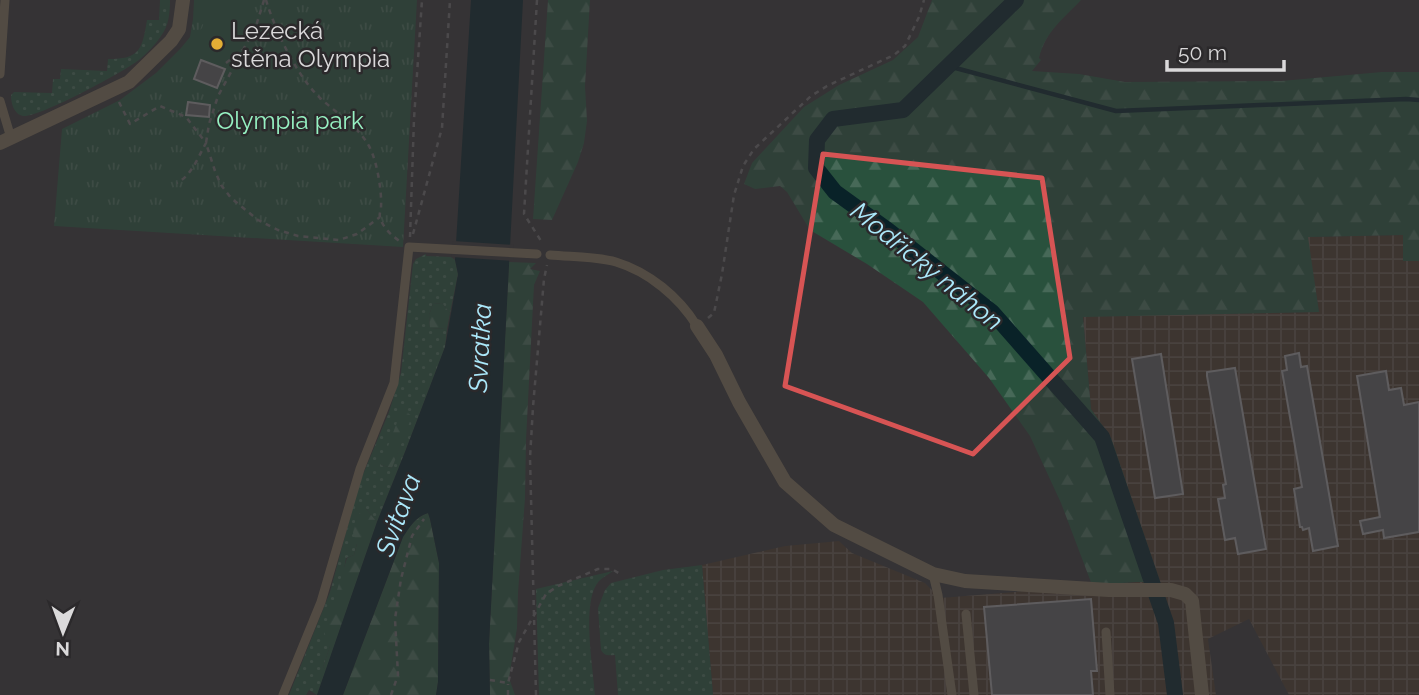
<svg xmlns="http://www.w3.org/2000/svg" width="1419" height="695" viewBox="0 0 1419 695" font-family="Raleway,sans-serif">
<style>
.industrial{fill:url(#industrial-grid)}
.grass{fill:url(#grass-dots);fill-rule:evenodd}
.forest{fill:url(#forest-firs)}
.park{fill:url(#park-tufts)}
.pitch{fill:#29513d}
.water{fill:#092228}
.pier{fill:#353335}
.lines{fill:none;stroke-linecap:round;stroke-linejoin:round}
.stream{stroke:#092228;stroke-width:4.5}
.canal{stroke:#092228;stroke-width:16}
.building{fill:#5a595b;stroke:#908f91;stroke-width:2}
.path{stroke:#676567;stroke-width:2.5;stroke-dasharray:5 5;stroke-linecap:butt}
.lane{stroke:#776954;stroke-width:9}
.street{stroke:#776954;stroke-width:14}
.marked{fill:none;stroke:#d75454;stroke-width:5;stroke-linejoin:round}
.poi-dot{fill:#e4ae35;stroke:#2b292b;stroke-width:2.5}
.labels{text-anchor:middle;dominant-baseline:central;stroke-width:5;stroke-linejoin:round;paint-order:stroke}
.poi-label{font-size:24px;fill:#dad9da;stroke:#2b292b;text-anchor:start}
.park-label{font-size:24px;fill:#97f2c3;stroke:#2b292b}
.water-label{font-size:26px;font-style:italic;fill:#abe8fa;stroke:#2b292b}
</style>
<defs>
<pattern id="industrial-grid" width="8" height="8" patternUnits="userSpaceOnUse" patternTransform="scale(1.75)"><rect width="8" height="8" fill="#47382c"/><path d="M0 4h8M4 0v8" fill="none" stroke="#61544a"/></pattern>
<pattern id="grass-dots" width="8" height="8" patternUnits="userSpaceOnUse" patternTransform="scale(1.75)"><rect width="8" height="8" fill="#29513d"/><path d="M2 2h.1M6 6h.1" fill="none" stroke="#476958" stroke-width="1.8" stroke-linecap="round"/></pattern>
<pattern id="forest-firs" width="22" height="20" patternUnits="userSpaceOnUse" patternTransform="scale(1.75)"><rect width="22" height="20" fill="#29513d"/><path d="M5 1l3.5 6h-7zM16 11l3.5 6h-7z" fill="#476958"/></pattern>
<pattern id="park-tufts" width="24" height="20" patternUnits="userSpaceOnUse" patternTransform="scale(1.75)"><rect width="24" height="20" fill="#29513d"/><path d="M3 7l-1-3M5 7V3M7 7l1-3M15 17l-1-3M17 17v-4M19 17l1-3" fill="none" stroke="#476958"/></pattern>
</defs>
<rect width="100%" height="100%" fill="#353335"/>
<path class="industrial" d="M1404 235 1403 261H1419V695H1289L1249 619 1208 639 1216 695H713L702 565 785 546 839 541 852 553 925 583 940 598 1136 582H1159L1111 438 1091 409 1083 316 1319 312 1307 237Z"/>
<path class="grass" d="M160 0H170C170 12 169 26 161 36 156 44 147 53 139 60 125 71 39 118 23 116 14 114 11 104 11 95L14 92 52 93 53 79H60L61 69 107 71 108 59C140 59 142 50 147 20H159Z
M426 254V256L451 257 455 260 458 274 450 313 442 303 433 304 429 315 430 328 447 329 445 347 405 452 377 522 366 509 354 555 346 558 330 646 323 667 326 670 317 695 309 690 306 695H289L330 592 359 484 389 412 401 373 413 264 416 259ZM411 416 392 468 381 465Z
M702 565 713 695H618L615 655C609 655 605 657 601 650L598 608 605 590 611 583 663 570Z
M613 571C609 574 603 577 599 581 581 601 593 667 595 695H539L536 589Z"/>
<path class="forest" d="M548 0H590L585 86 587 121 584 143 578 162 552 220 533 219Z
M932 0H1081C1062 20 1046 31 1039 58L1041 60 1032 71 1079 74 1125 82 1281 81 1382 72H1419V261H1403V235L1308 237 1319 312 1083 317 1091 409 1111 438 1160 582H1136L1092 585 1061 503 1030 436 989 378 923 302 867 264 810 230 787 192 780 186 755 189 744 184 752 163 804 107 839 85 893 60 918 37Z
M509 262 536 263 530 269 540 271 534 285 526 440 525 498 518 593 517 628 509 678 515 695H490L489 644Z
M442 303 450 313 447 329 430 328 429 315 433 304Z
M402 409 412 416 392 468 381 465Z
M366 509 377 522 326 670 323 667 330 646 324 632 347 558 354 555 357 544 353 533 356 516Z
M428 513 430 519 439 563 438 682 436 695H343L403 537C410 527 415 517 428 513Z"/>
<path class="park" d="M194 0H417L403 247 54 226 62 129 120 100 156 73 181 48 190 37 193 19Z"/>
<path class="pitch" d="M212 0H252C254 27 245 45 224 61L228 65 217 88 189 76 185 72 186 59 194 37 202 28Z"/>
<path class="water" d="M471 0H523L489 644 490 695H436L438 682 439 563 430 519 428 513C415 517 410 527 403 537L343 695H317L377 522 405 452 445 347 458 274 455 260Z"/>
<path class="pier" d="M453 241 514 245 513 261 451 257Z"/>
<g class="lines">
<path class="stream" d="M948 66 1116 111 1406 99 1419 100"/>
<path class="canal" d="M1016 0 903 110 833 119 817 140 816 168 835 192 889 231 992 312 1102 437 1166 623 1175 695"/>
</g>
<path class="building" d="M201 60 225 69 217 88 194 79Z
M188 102 210 105 209 117 186 115Z
M1299 353 1301 367 1307 366 1338 546 1313 551 1309 528 1303 530 1302 527H1300L1294 489 1302 487 1282 371 1287 370 1285 356Z
M1161 354 1183 494 1155 498 1132 359Z
M1235 368 1266 549 1238 554 1235 538 1225 540 1218 499 1225 498 1223 485 1226 484 1207 376V372Z
M1386 371 1389 390 1401 388 1404 405 1419 402V532L1384 538 1383 530 1363 534 1360 521 1380 517 1357 376Z
M1091 599 1097 671H1091L1093 695H992L984 607Z"/>
<g class="lines">
<path class="path" d="M264 0 256 26 218 96 209 124 206 143 215 171 221 185 231 198 258 220 278 230 298 236 339 240 357 234 380 217
M266 0C275 30 295 72 317 95 334 112 359 126 370 148 377 162 382 191 381 207 381 210 379 214 380 217 382 227 393 237 401 242
M537 0 524 214 543 244
M226 63 242 50
M119 102 130 124 160 106 186 117 206 143C198 157 192 175 177 183
M413 234 442 128 450 0
M410 237 414 119 422 0
M708 318 714 313 722 274 734 195 743 166 754 149 811 96 827 86 894 55 905 46 919 17 924 0
M490 680 508 683 519 642 546 594 558 586 598 569H612L620 574
M391 695 398 675 395 619 401 579 412 536 424 519
M508 695V684
M536 695 530 458 533 407 544 279 547 265"/>
<path class="lane" d="M0 74 5 0
M0 101 11 138
M550 255C572 257 595 256 616 262 649 272 679 297 697 326
M933 574 938 595 952 695
M966 614 974 695
M1106 632 1110 695
M283 695 321 602 360 469 394 383 409 247 537 254"/>
<path class="street" d="M0 143 129 82 171 41 179 29 183 0
M697 326 716 355 739 402 785 482 834 525 933 574 965 581 1109 590H1171L1185 594 1192 601 1202 695"/>
</g>
<path d="M0 0H1419V695H0ZM823 154 1042 178 1070 358 973 454 785 386Z" fill="#353335" fill-opacity=".55" fill-rule="evenodd"/>
<path class="marked" d="M823 154 1042 178 1070 358 973 454 785 386Z"/>
<circle class="poi-dot" cx="217" cy="44" r="7"/>
<g class="labels">
<g class="poi-label">
<text x="231" y="30">Lezecká<tspan x="231" dy="28">stěna Olympia</tspan></text>
</g>
<g class="park-label">
<text x="290" y="120">Olympia park</text>
</g>
<g class="water-label">
<text transform="translate(927 266) rotate(39)">Modřický náhon</text>
<text transform="translate(480 348) rotate(-87)">Svratka</text>
<text transform="translate(398 515) rotate(-70)">Svitava</text>
</g>
</g>
<g transform="translate(63 632) rotate(181)" stroke="#2b292b" stroke-width="5" paint-order="stroke">
<path d="M0-5L12 26L0 18L-12 26Z" fill="#dad9da"/>
<text y="-10" font-size="19" font-weight="bold" text-anchor="middle" fill="#dad9da">N</text>
</g>
<path d="M1167 60v10h117v-10" fill="none" stroke="#dad9da" stroke-width="3.5"/>
<text x="1178" y="60" font-size="21" fill="#dad9da" stroke="#2b292b" stroke-width="5" paint-order="stroke">50 m</text>
</svg>
